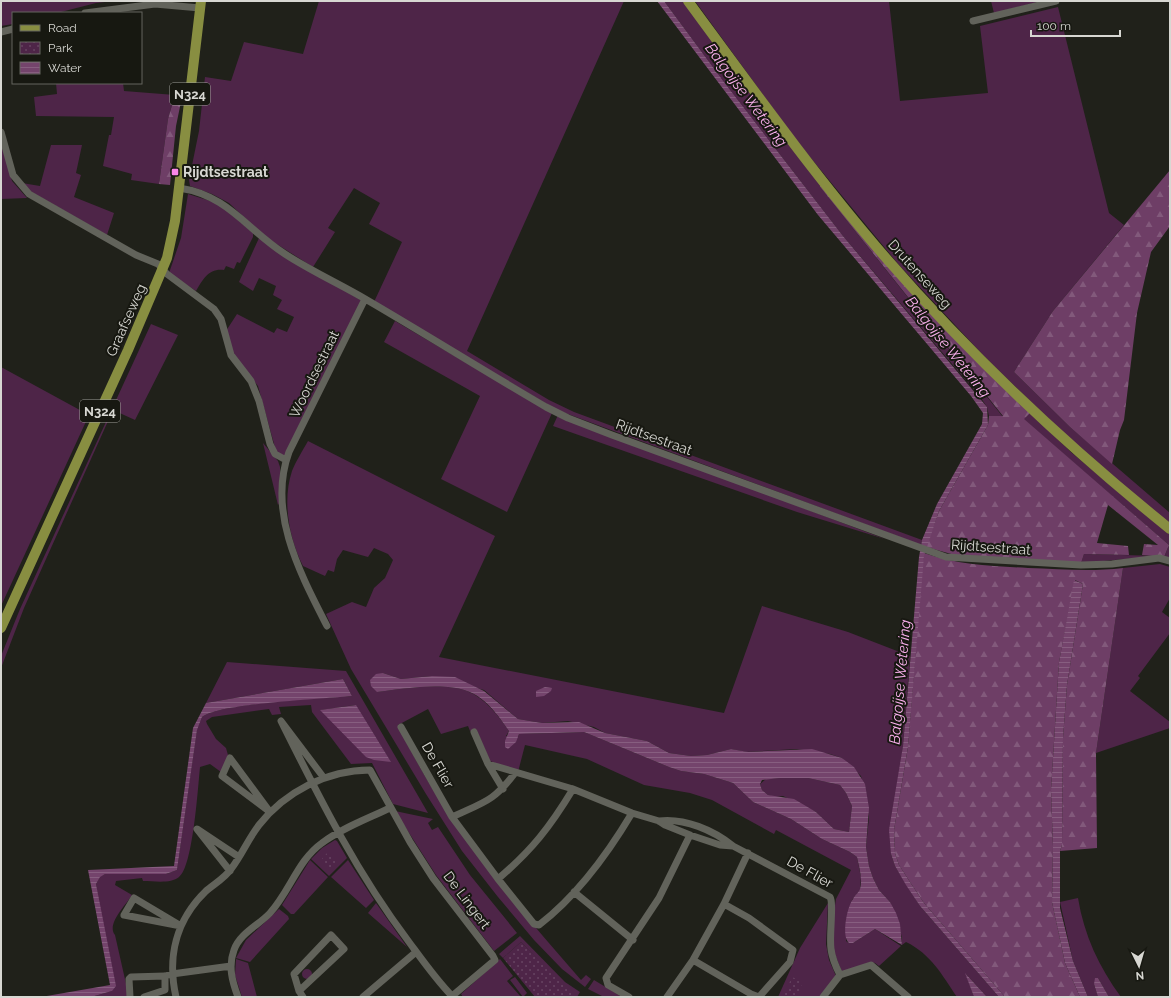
<svg xmlns="http://www.w3.org/2000/svg" width="1171" height="998" viewBox="0 0 1171 998" font-family="Raleway,sans-serif">
<style>
.green{fill:#4e2548;fill-rule:evenodd}
.forest{fill:url(#forest-firs)}
.park{fill:url(#park-dots)}
.water{fill:url(#water-rules);fill-rule:evenodd}
.lines{fill:none;stroke-linecap:round;stroke-linejoin:round}
.minor{stroke:#62635b;stroke-width:7}
.primary{stroke:#888e41;stroke-width:10}
.poi-dot{fill:#f987e8;stroke:#171811;stroke-width:1.5}
.labels{text-anchor:middle;dominant-baseline:central;stroke-width:4;stroke-linejoin:round;paint-order:stroke}
.shield{fill:#171811;stroke:#9d9e98;stroke-width:1}
.shield-label{font-size:13px;font-weight:bold;fill:#d7d7d2}
.poi-label{font-size:14px;font-weight:bold;fill:#d7d7d2;stroke:#171811;text-anchor:start}
.street-label{font-size:14px;fill:#d7d7d2;stroke:#171811}
.water-label{font-size:15px;font-style:italic;fill:#fcb1ef;stroke:#171811}
</style>
<defs>
<pattern id="forest-firs" width="22" height="20" patternUnits="userSpaceOnUse"><rect width="22" height="20" fill="#6e3e66"/><path d="M5 1l3.5 6h-7zM16 11l3.5 6h-7z" fill="#82597b"/></pattern>
<pattern id="park-dots" width="8" height="8" patternUnits="userSpaceOnUse"><rect width="8" height="8" fill="#4e2548"/><path d="M2 2h.1M6 6h.1" fill="none" stroke="#674462" stroke-width="1.8" stroke-linecap="round"/></pattern>
<pattern id="water-rules" width="6" height="5" patternUnits="userSpaceOnUse"><rect width="6" height="5" fill="#74446c"/><path d="M0 2.5h6" fill="none" stroke="#875e80"/></pattern>
</defs>
<rect width="100%" height="100%" fill="#20211a"/>
<path class="green" d="M1 1H114L96 3 57 13H13V24L1 26Z
M319 1H624L467 351 549 400 574 412 922 540 921 545 557 410 374 302 402 242 369 224 380 203 354 188 328 228 335 232 313 267 264 236 229 203 212 194 190 186 189 180 199 131 205 77 231 81 244 42 303 54Z
M664 1H684L821 184 820 187 1003 417 989 416 987 407 981 398 843 236 724 82Z
M695 1H889L900 101 988 93 980 26 1058 7 1109 213 1124 225 1053 311 1014 372 1070 427 1170 513V525L1069 439 983 355 899 265 796 140Z
M991 1H1042L994 13Z
M56 83H123L124 91 175 95 168 119 159 184 131 180 132 174 103 166 109 135H111L114 117 36 116 34 97 57 94Z
M1 137 12 181 27 198 1 199Z
M51 145H82L76 173 81 175 74 197 114 213 107 235 28 190 22 183 40 186Z
M188 194 220 204 253 233V237L240 263 237 262 234 269 226 266 224 270C209 268 203 279 196 291L169 273 181 238Z
M259 238 362 301 285 455H282L276 451 258 386 234 356 226 331 237 314 274 333 277 328 287 332 294 317 277 309 282 300 273 295 276 286 259 278 253 291 239 282Z
M395 321 552 413 507 512 441 479 480 396 384 342Z
M151 324 178 335 135 420 113 410 24 608 1 668V656L20 609Z
M1 367 89 415 1 606Z
M1030 413 1072 453 1170 535V559L1164 557 1169 545 1023 419Z
M558 415 885 539 797 512 553 426Z
M308 441 495 536 439 657 724 713 762 606 848 632 910 656 903 746 891 854 895 866 920 906 999 997H987L966 974 974 997H957C942 975 931 954 906 942L902 945V937L890 902 879 890 873 878 869 866 866 847 869 817 861 776 842 758 830 754 797 749 747 752 731 749 707 755 691 756 669 753 647 741 605 733 594 727 568 721 542 723 518 719 484 690 432 676 401 679 383 673 377 692C403 689 442 682 467 691 485 698 498 715 509 731L506 736 518 737 519 734 584 732 669 767 681 771 704 774 733 783 753 802 791 819 822 839 850 852 857 857 861 877 860 890 852 900 846 941 849 943H853L875 929 901 946 879 966 875 963 871 962 842 972 834 952V912L836 899 851 870 776 830 774 834 712 800 690 793 644 785 587 759 525 745 518 772 490 761 476 729 470 731 468 726 441 734 428 709 398 725C403 737 410 749 416 760 460 842 521 911 581 980L586 975 591 979 585 987 562 969 534 940 498 897 462 851 426 794 351 669 326 614 352 602 366 607 374 588 385 578 393 560 388 554 374 548 368 557 343 550 337 559 334 572 328 570 325 576 303 566C289 538 282 501 292 471 296 461 303 450 308 441Z
M263 443 278 461 280 467V502L278 505Z
M1084 554 1160 556 1081 563Z
M1160 564 1170 567V598L1162 612 1170 618V633L1138 676 1140 678 1130 691 1170 722V728L1096 753 1123 568Z
M227 662 346 671 428 813 393 804 372 763 351 764 312 712 311 705 279 707 281 714 272 715 269 709 212 717 206 721 207 724 216 739 226 748 228 755 221 772 210 764 200 767C198 787 193 867 179 877 171 884 154 881 143 881L142 878 116 881 115 885 132 895C126 905 106 924 115 935L129 997H91L112 991 96 884 100 876 105 874H166L177 870 197 729 202 717C219 703 325 698 352 696L343 679 206 703ZM355 705 390 761V762L321 710Z
M794 777 808 778 840 785 846 793 852 806 849 832 834 829 816 812 783 796 775 797 768 795 762 790 760 784 766 779Z
M395 811 433 819 428 823 432 830 438 827 470 875 517 933 494 951 436 875Z
M335 840 337 841 347 858 329 876 311 859 322 848Z
M310 860 328 877 294 914H291L282 905Z
M348 860 374 900 366 908 331 877Z
M1078 898C1084 935 1099 967 1121 997H1109L1098 978 1094 984 1098 997H1088L1073 961 1060 902Z
M376 903 407 947 368 913Z
M828 903 826 944 829 960 836 976 819 997H778L800 948Z
M279 909 288 916 289 919 250 962 236 958 246 940Z
M520 936 565 982 580 992 577 997H574L521 942 503 958 499 954Z
M236 959 248 963 257 997H242L235 975Z
M500 959 513 976 507 981 521 997H463L461 994Z
M302 974a5 5 0 1 1 10 0a5 5 0 1 1-10 0Z
M515 977 527 993 523 997 510 980Z
M594 980 622 997H604L588 989Z"/>
<path class="forest" d="M175 95 182 97 176 126 170 185 159 184 168 119Z
M1170 170V226L1151 252 1137 313 1124 420 1120 430 1112 464 1070 427 1014 372 1053 311Z
M821 184 1030 413 1024 419 1169 545 1164 557 1142 555 1144 544 1158 545 1108 505 1097 543 1128 546 1129 555 1084 554 1081 563 955 555 926 547 939 511 988 425 989 416H1003L820 187Z
M924 553C958 565 992 566 1028 568 1059 569 1091 572 1123 568L1096 753 1097 848 1060 851 1062 845 1063 738 1067 685 1083 584 1075 580 1059 662 1051 790 1053 847 1052 902 1065 963 1080 997H1005L924 903 910 882 899 865 895 853 894 830 908 747 922 569Z"/>
<path class="park" d="M328 852 339 863 332 870 321 860Z
M521 942 575 996 574 997H535L503 958Z
M792 977 803 982 796 997H783Z"/>
<path class="water" d="M657 1H664L724 82 843 236 987 407 988 425 939 511 924 556 908 747 894 830 895 853 899 865 910 882 924 903 1005 997H999L920 906 906 885 895 866 891 854 889 830 903 746 919 557 922 540 937 504 982 424 983 413 971 396 818 215Z
M1074 580 1083 584 1067 685 1063 738 1062 845 1060 851V908L1073 961 1088 997H1080L1065 963 1052 902 1053 847 1051 790 1059 662Z
M383 673 401 679 432 676 455 677 484 691 518 719 542 723 579 722 605 733 647 741 669 753 691 756 707 755 731 749 748 752 812 749 842 758 854 767 865 784 869 808 866 847 869 866 873 878 879 890 890 902 896 913 900 924 902 945 875 929 853 943H849C841 936 847 907 853 899 855 895 859 892 860 889 863 879 859 867 857 857L850 852 822 839 791 819 753 802 733 783 704 774 681 771 669 767 584 732 519 734 516 742 508 749 505 747V741L509 731C498 715 485 697 467 691 442 682 403 689 377 692L371 686 370 680 376 674ZM780 778H808L840 785 846 793 852 806 849 832 834 829 816 812 794 799 768 795 762 790 760 784 762 780Z
M343 679 352 696C325 699 219 703 202 717L197 730 177 870 166 874H105L100 877 96 884 116 986 112 991 91 997H41L110 985 88 870 174 866 193 728 206 703Z
M545 687 552 688 551 691 544 696 536 697V691Z
M356 705 391 762 374 760 366 757 320 710Z
M965 973 987 997H974Z
M1095 978H1098L1109 997H1098L1094 984Z"/>
<g class="lines">
<path class="minor" d="M85 13 155 4 200 8
M973 21 1056 1
M1 32 13 29
M1 132 13 175 29 194 136 255 158 264 167 274 214 309 221 319 231 355 251 381 259 401 270 444 275 454 286 460
M179 188C228 195 246 229 285 254 311 271 340 284 367 300 427 335 486 372 546 407L568 418 612 435 946 557 1081 565 1112 564 1159 558 1170 561
M327 626C300 573 267 512 289 452L365 299
M401 727 452 817 498 879 534 924 539 925C578 895 607 855 632 813
M474 732 488 764 573 789 632 813 659 821 665 825 690 835 720 845 733 846C713 830 685 818 659 821
M230 758 270 812 222 776Z
M488 764 503 789
M324 778 281 721C320 799 356 872 409 942 423 961 437 981 453 997
M452 817C484 802 493 802 515 773
M733 846 830 897C834 903 829 937 831 949 832 958 836 967 840 975
M230 871 197 829 239 857
M498 879C532 850 550 827 573 789
M574 892 633 940
M134 898 181 926 124 915Z
M724 904 749 918 793 950 790 962 759 997
M693 960 751 994 759 997
M299 991 294 974 331 935 344 949 299 991 303 997
M130 997 129 979 131 977 165 976 172 974 231 966
M144 997 165 990V976
M176 997C167 957 176 920 206 891 214 884 225 878 231 869 242 855 248 839 259 825 285 792 327 770 370 770L410 842 433 878 493 956 495 960 451 997
M238 997C232 981 228 966 234 950 240 933 259 925 270 913 290 891 298 860 322 843 342 828 367 819 390 808
M363 997 416 952
M629 997 608 985 606 978 659 898 690 835
M667 997 693 960 724 904 748 853
M823 997 840 975 871 965 908 997"/>
<path class="primary" d="M688 1C752 88 815 176 886 258 972 357 1068 447 1170 529
M1 628 128 350 167 258 175 221 201 1"/>
</g>
<rect class="poi-dot" x="171" y="168" width="8" height="8" rx="2"/>
<g class="labels">
<g class="shield">
<rect x="170" y="83" width="40" height="22" rx="3"/>
<rect x="80" y="400" width="40" height="22" rx="3"/>
</g>
<g class="shield-label">
<text x="190" y="94">N324</text>
<text x="100" y="411">N324</text>
</g>
<g class="poi-label">
<text x="183" y="172">Rijdtsestraat</text>
</g>
<g class="street-label">
<text transform="translate(920 274) rotate(48)">Drutenseweg</text>
<text transform="translate(126 320) rotate(-66)">Graafseweg</text>
<text transform="translate(314 374) rotate(-64)">Woordsestraat</text>
<text transform="translate(654 437) rotate(20)">Rijdtsestraat</text>
<text transform="translate(991 547) rotate(4)">Rijdtsestraat</text>
<text transform="translate(438 765) rotate(60)">De Flier</text>
<text transform="translate(810 872) rotate(29)">De Flier</text>
<text transform="translate(467 900) rotate(53)">De Lingert</text>
</g>
<g class="water-label">
<text transform="translate(746 95) rotate(53)">Balgoijse Wetering</text>
<text transform="translate(948 347) rotate(51)">Balgoijse Wetering</text>
<text transform="translate(900 682) rotate(-85)">Balgoijse Wetering</text>
</g>
</g>
<rect width="1171" height="998" fill="none" stroke="#d7d7d2" stroke-width="4"/>
<rect x="12" y="12" width="130" height="72" fill="#171811" stroke="#64645e"/>
<rect x="20" y="25" width="20" height="6" fill="#888e41" stroke="#64645e"/>
<text x="48" y="32" font-size="12" fill="#d7d7d2">Road</text>
<rect x="20" y="42" width="20" height="12" fill="url(#park-dots)" stroke="#64645e"/>
<text x="48" y="52" font-size="12" fill="#d7d7d2">Park</text>
<rect x="20" y="62" width="20" height="12" fill="url(#water-rules)" stroke="#64645e"/>
<text x="48" y="72" font-size="12" fill="#d7d7d2">Water</text>
<g transform="translate(1139 966) rotate(175)" stroke="#171811" stroke-width="3" paint-order="stroke">
<path d="M0-3L7 15L0 10L-7 15Z" fill="#d7d7d2"/>
<text y="-6" font-size="11" font-weight="bold" text-anchor="middle" fill="#d7d7d2">N</text>
</g>
<path d="M1031 30v6h89v-6" fill="none" stroke="#d7d7d2" stroke-width="2"/>
<text x="1037" y="30" font-size="12" fill="#d7d7d2" stroke="#171811" stroke-width="3" paint-order="stroke">100 m</text>
</svg>
